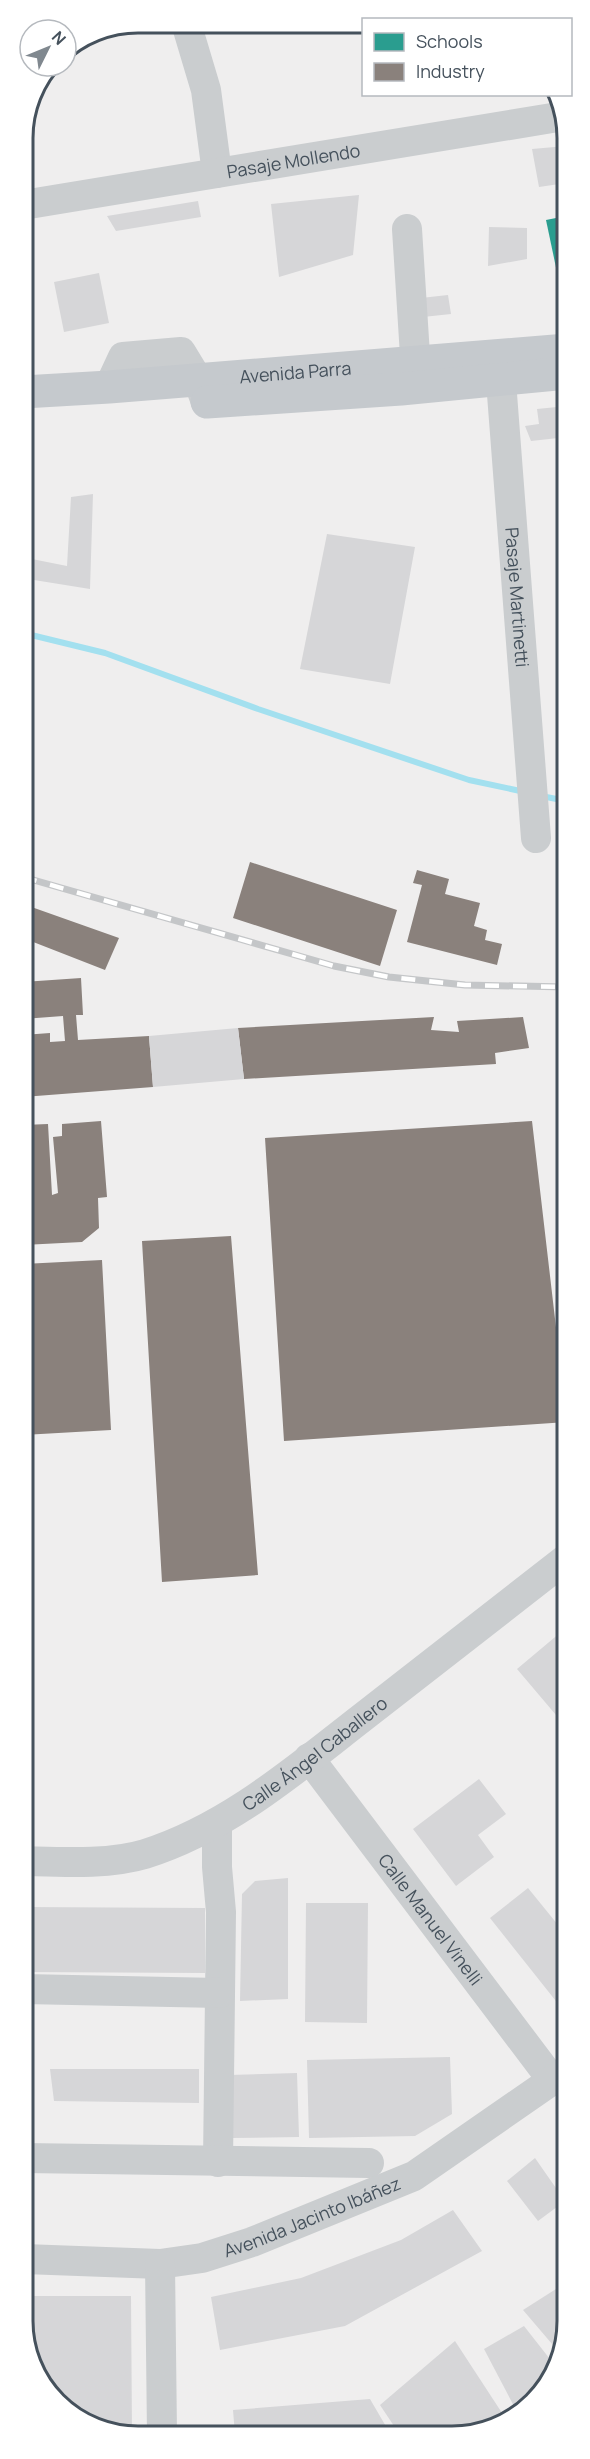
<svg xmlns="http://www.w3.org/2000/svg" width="590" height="2459" viewBox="0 0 590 2459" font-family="Manrope,sans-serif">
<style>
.schools{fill:#2a9d8f}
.industry{fill:#8a817c}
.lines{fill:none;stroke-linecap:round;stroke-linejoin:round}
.stream{stroke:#a3e0ef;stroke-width:6}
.building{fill:#d6d6d8}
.minor{stroke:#cacdcf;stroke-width:30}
.major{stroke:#c5c9cd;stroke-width:33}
.rail-casing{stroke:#c4c6c8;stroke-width:7}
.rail{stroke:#fff;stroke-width:4.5;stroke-dasharray:14;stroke-linecap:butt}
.labels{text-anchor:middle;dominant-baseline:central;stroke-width:6;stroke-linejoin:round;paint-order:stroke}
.street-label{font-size:18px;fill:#45515c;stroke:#fff}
.rim{fill:none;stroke:#45515c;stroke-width:3}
</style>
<rect width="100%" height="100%" fill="#efeeee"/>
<path class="schools" d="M566 216 567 275 558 277 546 220Z"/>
<path class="industry" d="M250 862 397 910 380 966 233 918Z
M417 870 449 879 445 894 480 903 474 926 487 930 485 940 502 944 497 965 407 942 422 885 413 883Z
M23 904 119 938 105 970 23 938Z
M81 978 83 1015H76L78 1040 149 1036 153 1087 23 1097V1035L50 1033V1042L65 1041 63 1016 23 1019V982Z
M434 1017 431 1030 459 1032 457 1021 523 1017 529 1048 495 1053 496 1064 244 1079 238 1028Z
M101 1121 107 1197 98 1198 99 1228 82 1242 23 1245V1125L48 1124 52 1195 58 1193 53 1137 62 1136V1124Z
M532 1121 567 1422 284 1441 265 1138Z
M231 1236 258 1575 162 1582 142 1241Z
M102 1260 111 1430 23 1435V1264Z"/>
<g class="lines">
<path class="stream" d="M23 633 105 653 258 709 469 780 525 792
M541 796 567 801"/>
</g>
<path class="building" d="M566 146V183L539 187 532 149Z
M359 195 353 255 279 277 271 204Z
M198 201 201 217 116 231 107 216Z
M489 227 527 228V259L488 266Z
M99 273 109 323 64 332 54 282Z
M448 295 451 314 423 317 421 298Z
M567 406V437L531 441 525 426 539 424 537 409Z
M93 494 90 589 34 580 32 559 67 566 71 497Z
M327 534 415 547 390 684 300 669Z
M238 1028 244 1079 153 1087 149 1036Z
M567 1627V1728L517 1669Z
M479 1779 506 1814 478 1835 494 1857 456 1886 413 1829Z
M288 1878V1999L240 2001 242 1894 255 1881Z
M528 1888 567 1936V2015L490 1918Z
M306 1903H368L367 2023 305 2022Z
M23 1907 205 1908V1973L23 1972Z
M450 2057 452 2114 415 2136 309 2138 307 2060Z
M50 2069H199V2103L54 2101Z
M297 2073 299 2137 231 2138 229 2075Z
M535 2158 565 2201 538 2221 507 2181Z
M453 2210 482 2251 345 2326 220 2350 211 2297 301 2278 401 2240Z
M567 2282V2328L558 2351 523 2310Z
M24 2296H131L132 2434H115L51 2397 24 2337Z
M524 2326 553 2363 539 2397 516 2410 484 2349Z
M455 2341 504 2416 470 2434 400 2435 380 2405Z
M370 2399 391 2435H235L233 2410Z"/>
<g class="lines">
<g class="minor">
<path d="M186 23 206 90 217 173"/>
<path id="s1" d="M23 205 564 116"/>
<path d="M407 229 417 387"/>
<path id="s2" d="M499 355 536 838"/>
<path d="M109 387 123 357 181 352 198 380 206 402"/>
<path id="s3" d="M309 1758 553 2081"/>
<path d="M217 1823V1867L221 1912 218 2162"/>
<path id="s4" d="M23 1861C61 1862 109 1865 145 1854 228 1828 296 1769 363 1717 431 1664 499 1611 567 1558"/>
<path d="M23 1989 220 1993"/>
<path d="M23 2158 369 2163"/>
<path id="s5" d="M24 2259 160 2264 202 2258 252 2242 414 2176 567 2070"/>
<path d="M160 2264 162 2434"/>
</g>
<g class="major">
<path id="s6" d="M23 392 109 387 567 350"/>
<path d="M207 402 401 389 567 373"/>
</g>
<defs>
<path id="rail" d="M23 877 334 966 389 977 465 985 567 987"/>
</defs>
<use href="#rail" class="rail-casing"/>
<use href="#rail" class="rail"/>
</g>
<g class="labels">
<g class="street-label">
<text stroke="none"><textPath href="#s1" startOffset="274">Pasaje Mollendo</textPath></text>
<text stroke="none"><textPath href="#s6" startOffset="273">Avenida Parra</textPath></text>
<text stroke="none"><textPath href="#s2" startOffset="243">Pasaje Martinetti</textPath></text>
<text stroke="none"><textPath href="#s4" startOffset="321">Calle Ángel Caballero</textPath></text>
<text stroke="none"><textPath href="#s3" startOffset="202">Calle Manuel Vinelli</textPath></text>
<text stroke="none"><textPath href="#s5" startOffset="296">Avenida Jacinto Ibáñez</textPath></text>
</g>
</g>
<path d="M0 0H590V2459H0ZM138 33H452A105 105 0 0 1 557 138V2321A105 105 0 0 1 452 2426H138A105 105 0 0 1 33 2321V138A105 105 0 0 1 138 33Z" fill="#fff" fill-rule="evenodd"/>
<path class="rim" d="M138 33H452A105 105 0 0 1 557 138V2321A105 105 0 0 1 452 2426H138A105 105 0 0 1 33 2321V138A105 105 0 0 1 138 33Z"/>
<rect x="362" y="18" width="210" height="78" fill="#ffffff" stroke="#b5b9be" stroke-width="1.5"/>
<rect x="374" y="33" width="30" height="18" fill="#2a9d8f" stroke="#b5b9be" stroke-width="1.5"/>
<text x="416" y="48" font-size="18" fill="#45515c">Schools</text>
<rect x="374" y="63" width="30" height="18" fill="#8a817c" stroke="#b5b9be" stroke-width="1.5"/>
<text x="416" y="78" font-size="18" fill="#45515c">Industry</text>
<g transform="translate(48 48) rotate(47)"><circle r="28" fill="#ffffff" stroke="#b5b9be" stroke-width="1.5"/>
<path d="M0-4.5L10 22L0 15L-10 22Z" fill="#80888f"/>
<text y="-9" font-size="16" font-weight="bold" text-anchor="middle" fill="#45515c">N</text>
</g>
</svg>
